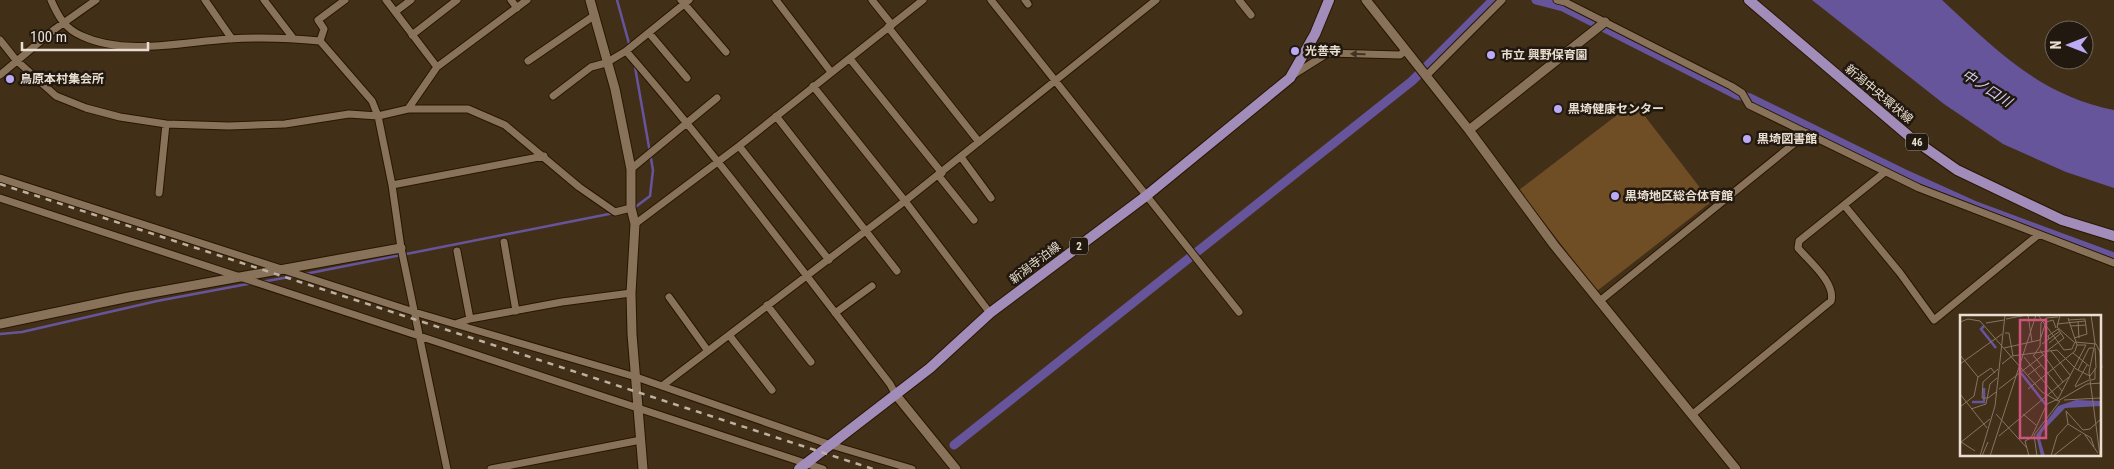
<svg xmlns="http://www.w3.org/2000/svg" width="2114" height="469" viewBox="0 0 2114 469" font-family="'Roboto Condensed','Noto Sans JP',sans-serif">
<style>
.green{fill:#704e25}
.water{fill:#67559c}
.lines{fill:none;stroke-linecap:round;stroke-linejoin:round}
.stream{stroke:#67559c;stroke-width:2.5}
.canal{stroke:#67559c;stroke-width:9}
.minor-casing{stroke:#281601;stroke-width:9}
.tertiary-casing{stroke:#281601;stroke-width:11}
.primary-casing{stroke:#281601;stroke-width:12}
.minor{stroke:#88725a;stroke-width:7}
.tertiary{stroke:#88725a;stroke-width:9}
.primary{stroke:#a28cb9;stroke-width:10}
.rail{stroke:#bfb1a1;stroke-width:2.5;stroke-dasharray:6 6;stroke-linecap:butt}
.oneway{fill:#403426}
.poi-dot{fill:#bbaaf6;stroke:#21190f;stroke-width:2}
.labels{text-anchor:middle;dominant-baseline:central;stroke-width:5;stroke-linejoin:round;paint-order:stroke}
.shield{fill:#21190f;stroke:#aea396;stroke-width:1}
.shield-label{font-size:11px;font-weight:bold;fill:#eaded0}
.poi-label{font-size:12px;font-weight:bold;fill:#eaded0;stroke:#21190f;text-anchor:start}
.street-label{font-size:12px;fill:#eaded0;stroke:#21190f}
.water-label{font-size:14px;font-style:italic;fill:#d6cef7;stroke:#21190f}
.inset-river{fill:none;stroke:#67559c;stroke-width:2.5}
.inset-road{fill:none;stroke:#857562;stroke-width:1}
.view{fill:#ce537e;fill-opacity:0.15;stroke:#ce537e;stroke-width:2.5}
.inset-edge{fill:none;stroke:#eaded0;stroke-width:2.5}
</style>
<rect width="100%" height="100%" fill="#422f18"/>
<path class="green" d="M1634 102 1711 202 1597 291 1519 190Z"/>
<path class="water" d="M1812 0H1942C1995 49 2039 95 2114 110V188L2066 172 2003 144 1944 104Z"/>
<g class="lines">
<path class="stream" d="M617 0 630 47
M634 208 650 196 653 170 635 67
M305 274 614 213
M261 282 295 276
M0 334 22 332 157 301 253 283"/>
<path class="canal" d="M1536 0 1563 7 1737 95 1750 98 1903 173 1976 206 2114 257
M954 445 1412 81 1493 0"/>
<defs>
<path id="minor" d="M51 0C58 16 65 29 82 36 125 56 183 42 229 39 259 37 290 38 320 41L372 101 378 116 392 185 401 248 447 469
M205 0 232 39
M264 0 293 38
M386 0 437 67
M511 0 517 8
M681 0 726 52
M776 0 831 72
M872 0 892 25
M991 0 1239 312
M1025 0 1028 4
M1239 0 1251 15
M1557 0 1565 2 1731 86 1742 93 1749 105 1919 188 2114 263
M395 12 411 0
M888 27 979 142
M649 33 687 78
M412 35 457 0
M0 40 16 60 56 96 86 108 120 117 166 124 229 126 285 124 349 114 378 116 408 109H468L505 125 579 187 615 212 631 208
M320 41 324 29 318 20 345 0
M626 51C719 158 803 272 890 384L896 395
M850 59 942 173
M528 61 595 15
M0 75 55 29 96 0
M1293 75 1328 53 1400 55 1405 51
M1426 76 1502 0
M813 86 905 201 990 313
M553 96 591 67 606 63 626 51 689 0
M408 109 437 67 527 0
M776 116 897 271
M739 146 829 260
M961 157 991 198
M631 169 717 98
M938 175 974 220
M0 178 414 312 636 377 831 445 912 469
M392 185 544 156
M159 193 166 124
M0 198 823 469
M1844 205 1900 273 1934 320 2038 235
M635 224 739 146 923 0
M504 242 516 311
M457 251 470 319
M669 297 708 351
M1601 300 1807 133
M767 305 811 362
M835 313 872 286
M455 324 470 319 562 302 631 293
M729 335 772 390
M662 386 905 201 1156 0
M1693 414 1831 301C1836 283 1809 261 1798 248L1799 241 1885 172
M491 469 641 440"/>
<path id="tertiary" d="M590 0 615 89 631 169V208L635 224 631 293 632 334 643 469
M1366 0 1469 130 1554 245 1736 469
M1469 130 1605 22
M0 324 129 297 401 248
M896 395 956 469"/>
<path id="primary" d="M1749 0 1910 137 1957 170 2062 220 2114 236
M799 469 930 368 990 313 1146 196 1290 78 1315 34 1329 0"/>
</defs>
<use href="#minor" class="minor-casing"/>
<use href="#tertiary" class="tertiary-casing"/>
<use href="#primary" class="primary-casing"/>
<use href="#minor" class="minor"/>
<use href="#tertiary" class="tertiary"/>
<use href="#primary" class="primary"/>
<path class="rail" d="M0 184 873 469"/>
</g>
<defs><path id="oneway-solid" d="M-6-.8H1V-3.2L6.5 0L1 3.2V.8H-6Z" transform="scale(1.25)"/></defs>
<use class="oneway" href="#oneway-solid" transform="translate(1358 54) rotate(-179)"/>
<g class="poi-dot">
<circle cx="1295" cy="51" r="5"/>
<circle cx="1491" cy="55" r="5"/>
<circle cx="10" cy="79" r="5"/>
<circle cx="1558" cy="109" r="5"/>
<circle cx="1747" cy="139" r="5"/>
<circle cx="1615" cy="196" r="5"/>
</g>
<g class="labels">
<g class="shield">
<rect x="1906" y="133.5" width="22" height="17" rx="4"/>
<rect x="1070" y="237.5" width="18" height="17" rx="4"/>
</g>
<g class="shield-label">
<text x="1917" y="142">46</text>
<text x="1079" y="246">2</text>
</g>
<g class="poi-label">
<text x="1305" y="51">光善寺</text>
<text x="1501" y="55">市立 興野保育園</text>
<text x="20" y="79">鳥原本村集会所</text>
<text x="1568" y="109">黒埼健康センター</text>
<text x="1757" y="139">黒埼図書館</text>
<text x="1625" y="196">黒埼地区総合体育館</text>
</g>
<g class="street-label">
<text transform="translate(1879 94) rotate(40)">新潟中央環状線</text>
<text transform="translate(1035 263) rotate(-37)">新潟寺泊線</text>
</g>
<g class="water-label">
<text transform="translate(1987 88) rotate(33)">中ノ口川</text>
</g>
</g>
<g transform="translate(1960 315)">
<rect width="141" height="141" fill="#422f18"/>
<path d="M116 85 141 86V91L105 93 82 117 80 124 85 141H81L76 120 98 91Z" fill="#67559c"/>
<path class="inset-river" d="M24 11 21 14 36 33M61 58 86 90M12 87H24V73"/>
<path class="inset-road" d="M68 0 72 27M78 0 104 35M100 0 97 12 114 27M103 0H127M131 0 135 28 129 57 140 141M46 4 67 0M108 5 125 4 127 19 114 23M118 6 119 23M0 7 8 4 20 6 82 77 98 86 127 69 142 68M26 8 44 5M97 9 125 6M111 11 126 10M45 18H49L53 41M89 24 88 21 98 14 104 23M115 27 136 29 140 37 142 53M89 28 101 18M82 29 100 16M44 33 80 25 86 7 93 5 96 13M80 35 103 67M104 35 112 34 115 27M87 36 104 23M91 36 110 60M113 38 129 51M0 40 18 62M73 40 102 76M74 40 80 31 81 8 86 3 98 2M64 42 98 84M0 49 42 19M42 49 52 41 97 35 116 54 130 61 136 53 135 33M118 55 129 33H133M68 60 81 50M131 65 135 64V53M115 71 127 50M115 72 129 65M39 74 83 40M68 74 115 36 117 30 108 3M0 79 27 113M22 83 23 67 38 54M22 83H28L36 77M104 85 140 83M0 92 14 81 18 62 31 53 35 58M11 94 26 89 30 69 37 63M36 99 67 133M63 99 76 110M123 115 106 96 108 109 131 123 134 132M123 115 130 114 142 103M125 120 138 138M39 121 109 62M1 127 15 136M0 128 30 104M20 141 35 91 45 0M22 141 28 127M30 141 76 0M69 141 65 126 71 123 87 89 98 84 126 30H117M77 141 74 120 100 86M91 141 97 121 108 109M93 141 121 119"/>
<path class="view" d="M60 5H86V123H60Z"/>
<rect width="141" height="141" class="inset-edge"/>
</g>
<g transform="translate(2069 45) rotate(270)"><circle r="24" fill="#21190f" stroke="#71685c"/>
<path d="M0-4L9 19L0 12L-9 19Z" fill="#bbaaf6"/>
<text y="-8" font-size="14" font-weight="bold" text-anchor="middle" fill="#eaded0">N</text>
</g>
<path d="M22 42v8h126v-8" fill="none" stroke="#eaded0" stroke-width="2.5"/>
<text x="30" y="42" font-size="15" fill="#eaded0" stroke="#21190f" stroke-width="4" paint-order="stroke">100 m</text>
</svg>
